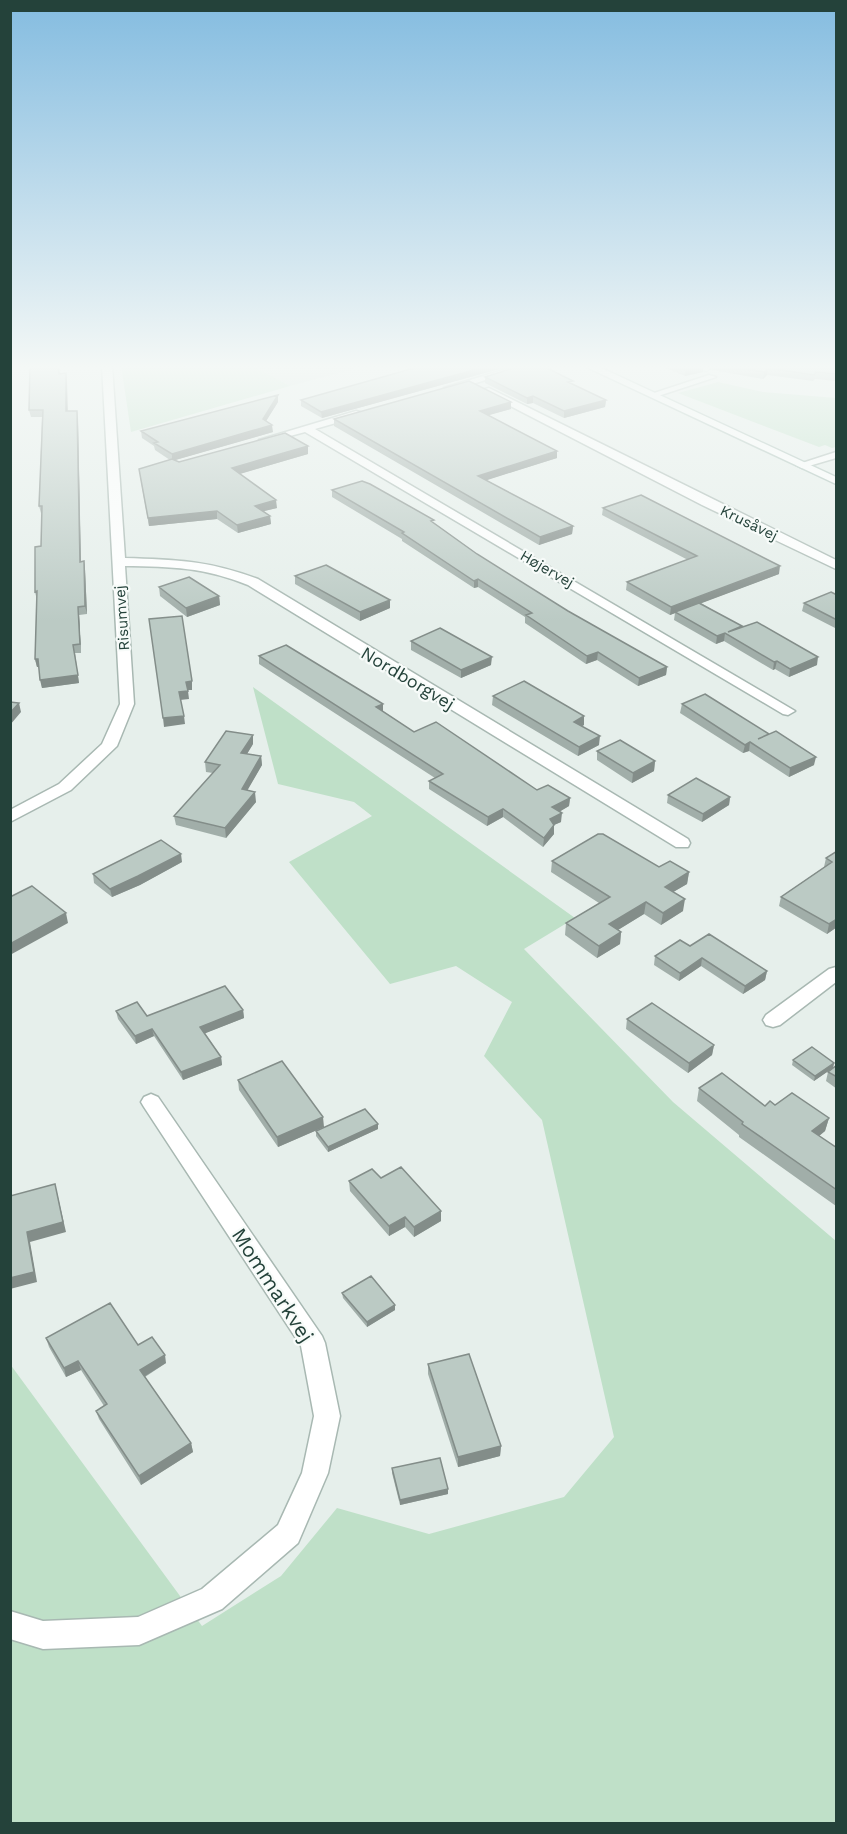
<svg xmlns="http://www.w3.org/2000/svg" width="847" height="1834" viewBox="0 0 847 1834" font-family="'Work Sans',sans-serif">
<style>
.built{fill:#d4dfda}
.green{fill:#bfe0c8}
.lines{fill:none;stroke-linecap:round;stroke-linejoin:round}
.lane-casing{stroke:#a8b8b2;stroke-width:3}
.street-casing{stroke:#a8b8b2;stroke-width:3}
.secondary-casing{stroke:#a4bbb3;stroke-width:3}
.lane{fill:#fff;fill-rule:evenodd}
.street{fill:#fff;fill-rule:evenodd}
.secondary{fill:#fff;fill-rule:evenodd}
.wall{fill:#a1aea9}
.shaded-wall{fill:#838d89}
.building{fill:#bbcac4;stroke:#838d89;stroke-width:1.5}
.labels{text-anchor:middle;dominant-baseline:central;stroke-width:4.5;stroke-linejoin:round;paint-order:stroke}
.far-street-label{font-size:15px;fill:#24423a;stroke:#f7fbf9}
.street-label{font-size:18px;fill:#24423a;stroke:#f7fbf9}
.near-street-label{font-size:21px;fill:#24423a;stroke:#f7fbf9}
</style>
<rect width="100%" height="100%" fill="#e6efeb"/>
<path class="built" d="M251 365H369L290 386Z"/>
<path class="green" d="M121 365H251L290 386 131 432Z
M718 382 763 392 836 398V447L832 448 825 445 819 447 678 393Z
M253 687 575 918 524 949 673 1102 836 1241V1823H11L10 1364 202 1626 281 1576 337 1508 429 1534 564 1497 614 1437 542 1120 484 1056 512 1002 456 966 390 984 289 862 372 816 354 802 278 784Z"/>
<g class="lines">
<defs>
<path id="lane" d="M709 375 716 377 655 397 648 395Z"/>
<path id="street" d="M102 365H112L125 558C177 560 207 560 258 579L688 839 690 843 688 847H676L248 585C202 567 174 567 125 566L134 704 117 746 71 790 10 822V810L59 784 102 744 120 704Z
M519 365H535L453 390 444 388Z
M695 365H708L711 368 706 371Z
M489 388 836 560V569L702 505 485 393V389Z
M356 411 360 412V416L315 429 795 711 788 715 783 714 305 432 264 443 259 440Z
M836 452V458L802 468 796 465Z
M836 967V982L780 1025 773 1027 766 1025 763 1020 766 1015 829 969Z
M151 1094 158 1097 322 1336 325 1343 340 1416 328 1473 298 1543 222 1609 139 1645 43 1649 10 1639V1611L43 1621 138 1617 202 1589 278 1525 302 1473 314 1416 301 1346 144 1107 141 1102 144 1097Z"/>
<path id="secondary" d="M582 365H595L836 477V484Z"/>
</defs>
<use href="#lane" class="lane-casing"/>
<use href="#street" class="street-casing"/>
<use href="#secondary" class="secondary-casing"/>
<use href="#lane" class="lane"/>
<use href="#street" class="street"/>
<use href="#secondary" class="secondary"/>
</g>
<path class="wall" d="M30 365H59L60 374 66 373 67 411 78 418 81 562 84 561 85 569 87 614 79 615 81 653H75L79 683 42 688 39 667H37L35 659 37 600 35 592 41 546 42 513H41L39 506 42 417H31L29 410Z
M425 365H514L322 418 301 406V400Z
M659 365H703V372L685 376Z
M711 365H837V381L815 379 813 381 767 375 763 379 712 370 713 366Z
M485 377 572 384 606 400 605 407 564 418 533 403 527 404 485 383Z
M278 395V402L266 421 273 432 175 460 179 462 308 446V454L239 474 277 508 264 511 270 516 271 524 238 533 217 519 149 526 140 476 170 460 155 450 154 446 142 438 141 431Z
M511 409 488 415 557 451V458L486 480 573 526 572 534 539 545 334 426V419Z
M332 490 434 523 477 554 568 611 667 667 666 675 638 686 597 660 586 664 525 623V617L478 587 474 588 402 541V539L332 497Z
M603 508 779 574 701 603 741 627 817 665 789 677 775 669 773 670 724 641 716 644 674 620 675 613 670 615 626 590 627 582 688 560 602 515Z
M295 576 390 608 360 621 295 584Z
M159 587 219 596 220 605 187 617 160 596Z
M837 595V629L802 611 804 603Z
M411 641 491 665 461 678 411 650Z
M259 656 383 704V711L414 732 537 790 570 798 569 806 559 812 561 822 554 825V834L543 847 503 817 487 826 429 789V781L435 778 259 664Z
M493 696 584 716V725L582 726 599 745 578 756 492 705Z
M682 704 769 734 814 765 789 777 749 751 743 753 680 713Z
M253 744 247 754 261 756 262 765 247 790 256 802 226 838 176 825 174 816 213 773 206 772 205 762Z
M597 751 655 761 654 771 632 783 597 760Z
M668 795 730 797 729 805 702 822 667 803Z
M837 851V927L827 934 779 906 781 897 824 867 826 858Z
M552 861 659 867 689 872 687 884 673 892 683 911 661 925 644 914 618 930 621 932 620 944 597 958 565 935 566 923 599 903 551 872Z
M182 862 140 885 112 897 94 883 93 874Z
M690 946 767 971 765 980 743 994 701 966 679 981 654 965 655 956Z
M243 1010 244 1018 205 1033 221 1057 222 1065 183 1080 154 1036 136 1044 118 1019 116 1011 147 1016Z
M627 1019 714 1045 712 1055 688 1073 626 1029Z
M793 1060 834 1063 833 1068 837 1065V1089L826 1081 828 1072 832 1068 814 1081 792 1065Z
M238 1080 324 1127 278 1147 239 1090Z
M699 1088 765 1106 775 1105 829 1118 825 1131 819 1136 837 1148V1205L836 1206 739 1137V1135L697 1101Z
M378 1124V1129L328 1152 316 1136V1131Z
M381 1178 441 1211V1221L414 1237 405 1227 389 1236 350 1191 349 1181Z
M342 1293 395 1305V1310L367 1327 343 1298Z
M46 1338 138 1345 166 1363 145 1377 191 1443 193 1452 141 1485 99 1419 96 1411 104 1406 81 1370 66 1377 49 1347Z
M428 1364 501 1446 500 1456 458 1467 428 1374Z
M392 1468 448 1494 400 1505 392 1473Z"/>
<path class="shaded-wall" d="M492 365H514L322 418 321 412Z
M703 365V372L685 376 686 370Z
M768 368 767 375 763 379 764 372Z
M66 373 67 380 68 418 66 411Z
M278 395V402L263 426V419Z
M533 396V403L527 404V398Z
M606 400 605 407 564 418V411Z
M511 402V409L479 418 480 411Z
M77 411 78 418 81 570 80 562Z
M272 425 273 432 172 461V454Z
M308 446V454L233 476 232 468Z
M557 451V458L478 483V476Z
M276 500 277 508 256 513 255 506Z
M217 511V519L149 526 148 518Z
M270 516 271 524 238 533 237 525Z
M573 526 572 534 539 545 540 537Z
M84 561 85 569 87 614 85 606Z
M780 566 779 574 670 615 671 607Z
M478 579V587L474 588V581Z
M219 596 220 605 187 617 186 608Z
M390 600V608L360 621V612Z
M78 607 79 615 81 653 80 644Z
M725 633 724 641 716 644 717 636Z
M73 645 79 683 42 688 40 680Z
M598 652 597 660 586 664 587 656Z
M492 657 491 665 461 678V670Z
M818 657 817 665 789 677 790 669Z
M35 659H38L40 667H37Z
M777 661 775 669 773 670 774 662Z
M667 667 666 675 638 686 639 678Z
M192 681V690H187L186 682Z
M188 691 189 699 180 700 179 692Z
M19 703 21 712 10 725V713Z
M383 704V712L376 707Z
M184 716 185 724 164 727 163 718Z
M584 716V725L573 731 574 722Z
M253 735V744L242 762 241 753Z
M600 736 599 745 578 756 579 747Z
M750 742 749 751 743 753 745 745Z
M261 756 262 765 243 798 242 789Z
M816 757 814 765 789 777 790 768Z
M655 761 654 771 632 783 633 773Z
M255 792 256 802 226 838 225 828Z
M730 797 729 805 702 822 703 814Z
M570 798 569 806 552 816V807Z
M503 809V817L487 826 488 817Z
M562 813 561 822 554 825V834L543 847 544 838 550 819Z
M181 854 182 862 140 885 112 897 110 889Z
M689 872 687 884 663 898 665 887Z
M685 899 683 911 661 925 663 913Z
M646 902 644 914 608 936 609 924Z
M66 913 68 923 10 955V944Z
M837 919V927L827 934 829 924Z
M621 932 620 944 597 958 599 946Z
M702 958 701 966 679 981 680 973Z
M767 971 765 980 743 994 745 986Z
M243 1010 244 1018 201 1035 200 1027Z
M152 1029 154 1036 136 1044 135 1036Z
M714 1045 712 1055 688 1073 689 1063Z
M221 1057 222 1065 183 1080 181 1072Z
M834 1063 833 1068 814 1081 815 1076Z
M323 1117 324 1127 278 1147 277 1137Z
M829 1118 825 1131 808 1145 812 1131Z
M378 1124V1129L328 1152V1147Z
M55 1184 66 1232 30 1242 37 1282 10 1289V1278L27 1232Z
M441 1211V1221L414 1237V1227Z
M405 1217V1227L389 1236V1226Z
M395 1305V1310L367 1327V1322Z
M165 1355 166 1363 142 1378 140 1370Z
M78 1361 81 1370 66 1377 64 1368Z
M191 1443 193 1452 141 1485 139 1476Z
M501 1446 500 1456 458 1467V1457Z
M448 1489V1494L400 1505V1500Z"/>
<path class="building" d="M30 365H58L59 374 66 373V411H77L80 562 84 561 85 606 78 607 80 644 73 645 78 675 40 680 38 659H35L37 591 35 592V547L41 546 42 506H39L43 410H29Z
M425 365H492L321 412 301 400Z
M523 365H541L573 381 568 382 606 400 564 411 533 396 527 398 485 377Z
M675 365H703L686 370Z
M722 365H837V374L816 372 814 375 768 368 764 372Z
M469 381 511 402 480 411 557 451 478 476 573 526 540 537 334 419Z
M278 395 263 419 272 425 172 454 154 443 158 442 141 431Z
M285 433 308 446 232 468 276 500 255 506 270 516 237 525 217 511 148 518 139 469 172 459 179 462Z
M362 481 370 484 434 520 431 521 477 554 568 611 667 667 639 678 598 652 587 656 526 615 532 613 478 579 474 581 402 533 404 532 332 490Z
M641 495 780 566 671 607 627 582 697 556 603 508Z
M326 565 390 600 360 612 295 576Z
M189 577 219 596 186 608 159 587Z
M831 592 837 595V620L804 603Z
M699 603 742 626 728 632 757 622 818 657 790 669 777 661 774 662 725 633 717 636 675 612Z
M182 616 192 681 186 682 188 691 179 692 184 716 163 718 149 619Z
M440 628 492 657 461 670 411 641Z
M286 645 383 704 376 707 414 732 436 722 537 790 548 785 570 798 552 807 562 813 550 819 554 825 544 838 503 809 488 817 429 781 443 774 259 656Z
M524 681 584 716 574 722 600 736 579 747 493 696Z
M705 694 769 734 758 739 776 731 816 757 790 768 750 742 745 745 682 704Z
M10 702 19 703 10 713Z
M226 731 253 735 241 753 261 756 242 789 255 792 225 828 174 816 220 765 205 762Z
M620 740 655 761 633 773 597 751Z
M696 778 730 797 703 814 668 795Z
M598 834H603L659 867 670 861 689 872 665 887 685 899 663 913 646 902 609 924 621 932 599 946 566 923 610 897 552 861Z
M161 840 181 854 138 876 110 889 93 874Z
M837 851V919L829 924 781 897 832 862 826 858Z
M32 886 66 913 10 944V897Z
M709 934 767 971 745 986 702 958 680 973 655 956 680 940 690 946Z
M225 986 243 1010 200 1027 221 1057 181 1072 152 1029 135 1036 116 1011 137 1002 147 1016Z
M652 1003 714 1045 689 1063 627 1019Z
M812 1047 834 1063 815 1076 793 1060Z
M282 1061 323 1117 277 1137 238 1080Z
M837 1065V1077L828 1072Z
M722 1073 765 1106 770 1101 775 1105 792 1093 829 1118 812 1131 837 1148V1190L742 1124 743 1122 699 1088Z
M365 1109 378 1124 328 1147 316 1131Z
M401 1167 441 1211 414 1227 405 1217 389 1226 349 1181 372 1169 381 1178Z
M55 1184 63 1222 27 1232 34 1272 10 1278V1196Z
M371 1276 395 1305 367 1322 342 1293Z
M110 1303 138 1345 152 1337 165 1355 140 1370 191 1443 139 1476 96 1411 107 1404 78 1361 64 1368 46 1338Z
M469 1354 501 1446 458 1457 428 1364Z
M440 1458 448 1489 400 1500 392 1468Z"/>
<linearGradient id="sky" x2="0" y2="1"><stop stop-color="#84bce0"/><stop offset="0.59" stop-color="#f4f8f6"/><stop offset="1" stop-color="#f4f8f6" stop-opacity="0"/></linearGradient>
<rect width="847" height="622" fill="url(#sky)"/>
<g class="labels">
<g class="far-street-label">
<text transform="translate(749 523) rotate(26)">Krusåvej</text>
<text transform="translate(547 569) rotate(30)">Højervej</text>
<text transform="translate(122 618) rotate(-94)">Risumvej</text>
</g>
<g class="street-label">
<text transform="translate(408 678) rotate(31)">Nordborgvej</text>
</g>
<g class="near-street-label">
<text transform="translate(273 1285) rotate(57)">Mommarkvej</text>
</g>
</g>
<rect width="847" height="1834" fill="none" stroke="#24423a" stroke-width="24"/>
</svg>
